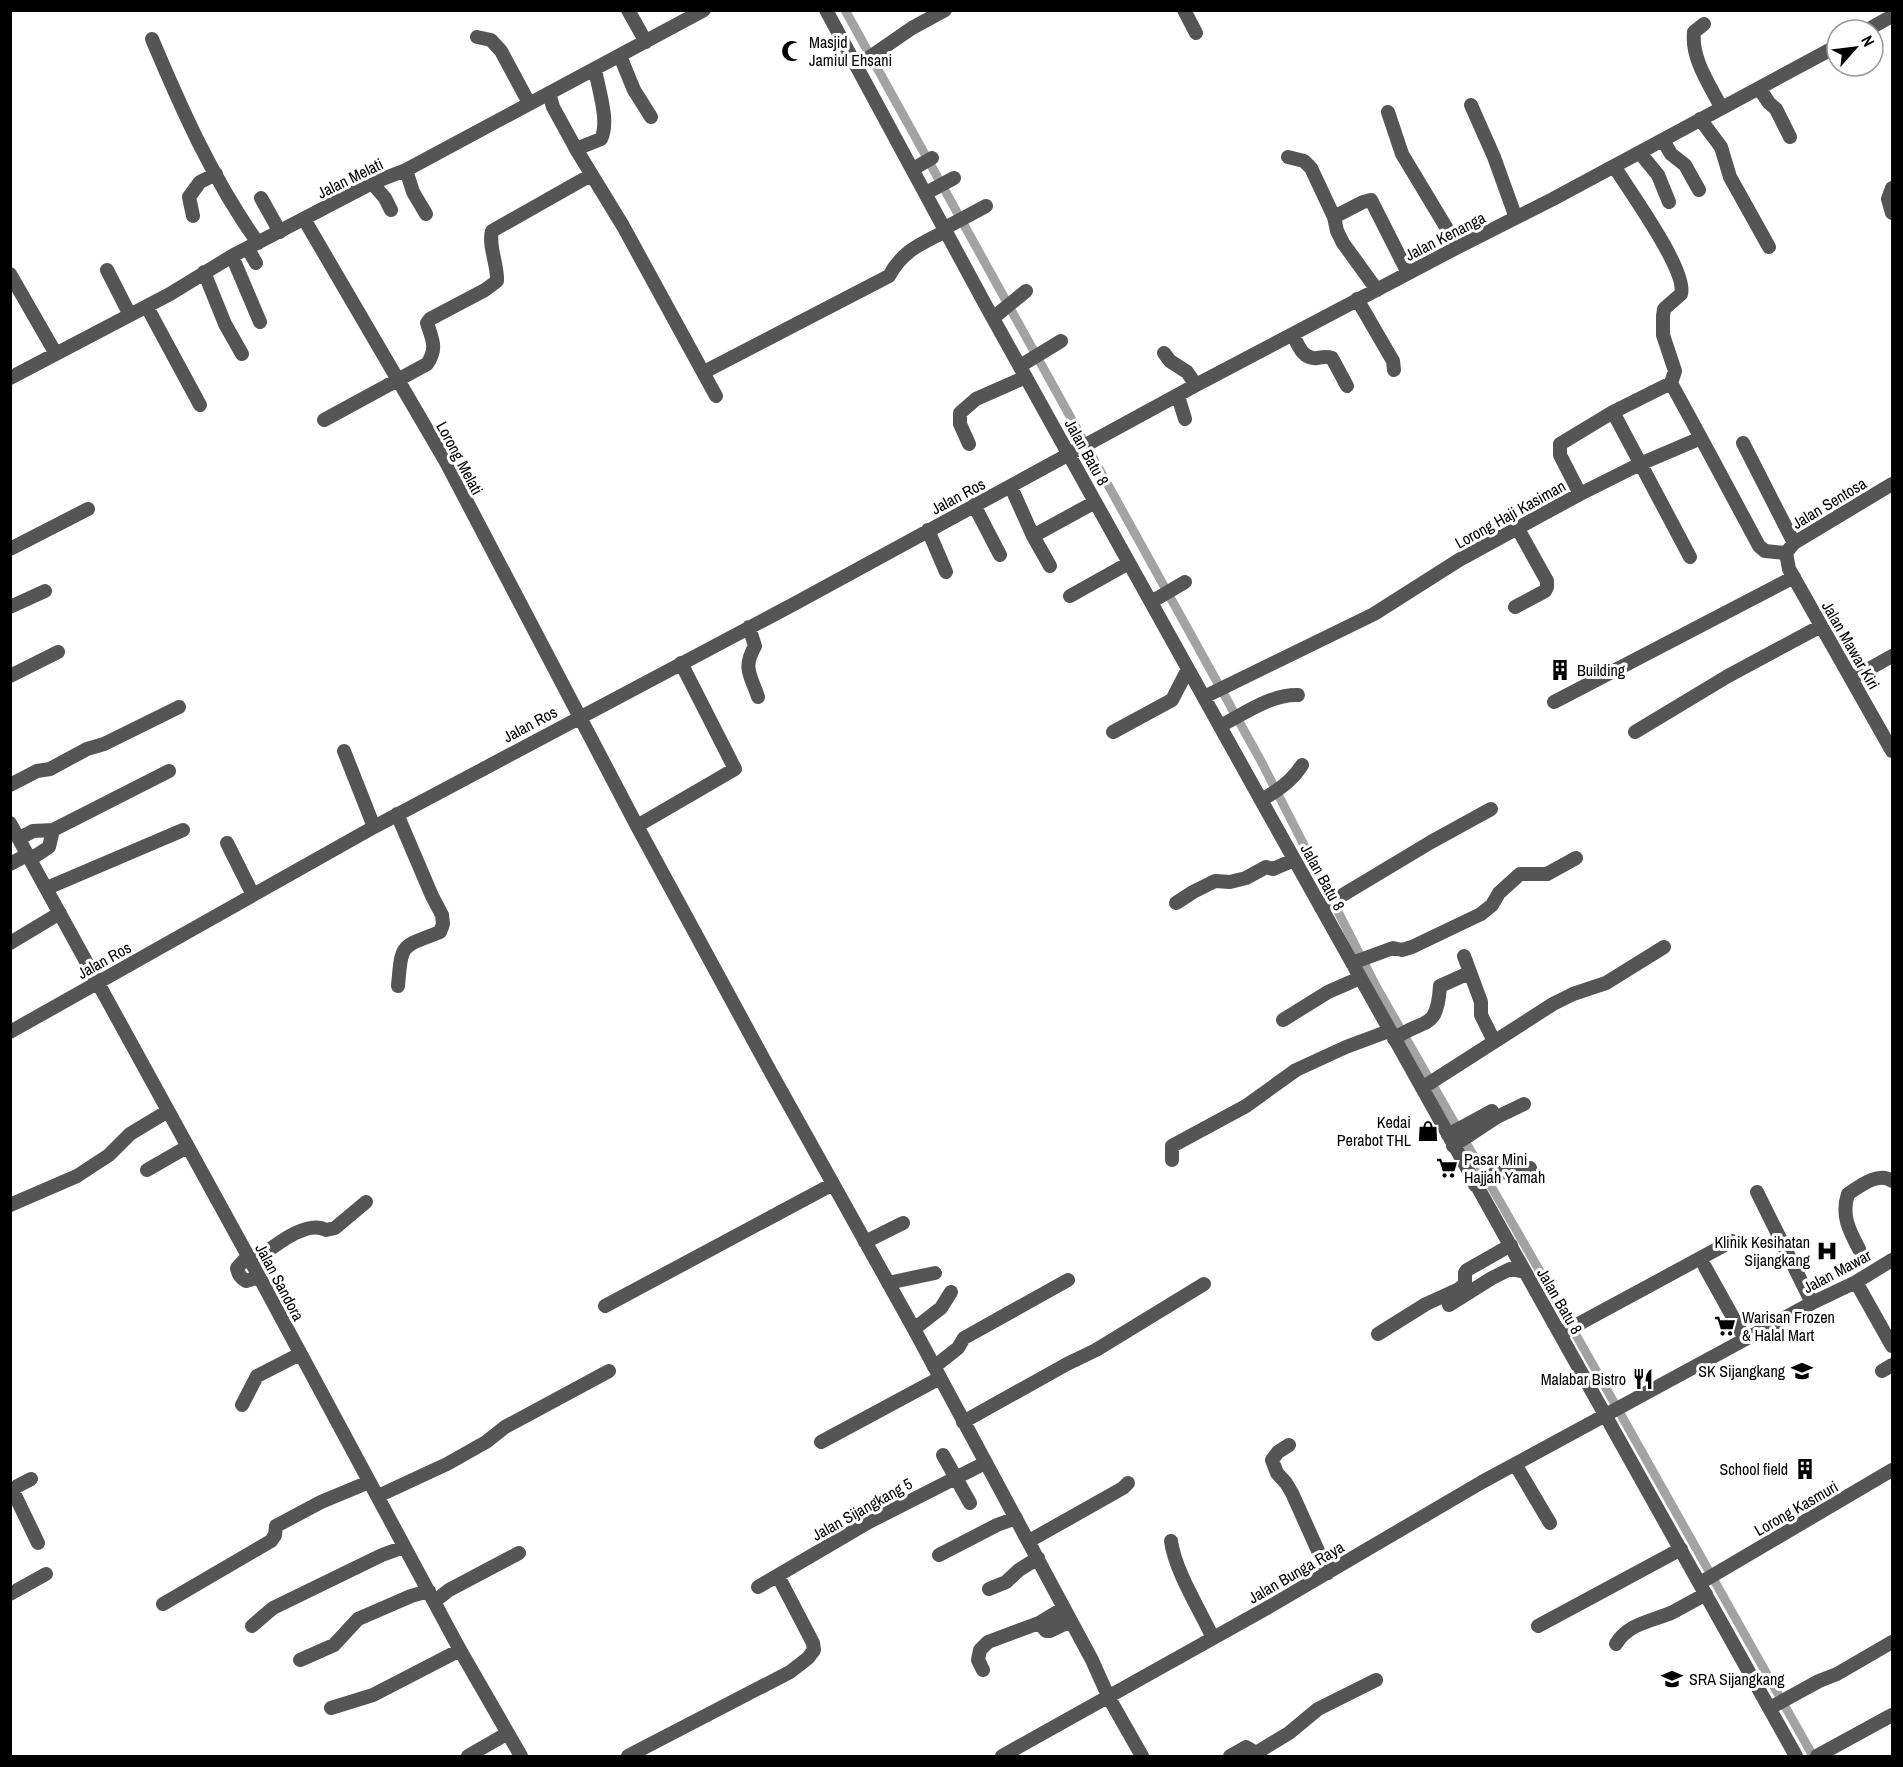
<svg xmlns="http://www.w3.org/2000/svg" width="1903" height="1767" viewBox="0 0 1903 1767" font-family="'Archivo Narrow',sans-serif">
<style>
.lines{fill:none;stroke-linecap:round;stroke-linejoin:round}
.canal{stroke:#a3a3a3;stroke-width:9}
.minor{stroke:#555;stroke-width:14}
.labels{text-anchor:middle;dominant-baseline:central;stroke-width:6;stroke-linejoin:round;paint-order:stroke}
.poi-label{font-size:16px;fill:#000;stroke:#fff;text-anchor:start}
.street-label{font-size:16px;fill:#000;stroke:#fff}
</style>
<rect width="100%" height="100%" fill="#fff"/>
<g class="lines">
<path class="canal" d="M845 10 1262 763 1377 988 1553 1294 1813 1756"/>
<path class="minor" d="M628 10 646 42
M826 10 985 304 1261 800 1796 1756
M1184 10 1196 33
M1704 24 1694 32C1691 58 1709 84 1721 107
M1867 30 1892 16
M477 37 491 40 501 51 529 103
M152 39C182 110 213 180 258 243
M620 56 634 90 651 117
M857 66 912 28 945 10
M595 69C598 88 610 122 601 139L576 149 623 226 716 396
M1759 88 1769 103 1776 109 1790 137
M549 93 553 107 576 149
M1471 105 1494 157 1516 218
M1388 112 1402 154 1458 247
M1700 119 1721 147 1730 177 1769 247
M1663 140 1671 154 1685 165 1699 190
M1640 153 1658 175 1669 202
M1288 157 1304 161 1311 168 1334 217
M1614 166C1628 189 1688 271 1681 294L1664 309 1663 316V335L1675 371 1671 383
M913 169 932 158
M406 170 413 192 426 214
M372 183 385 198 391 210
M1892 188 1888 199 1892 213
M926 193 954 178
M261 198 280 232
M193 216 189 197 200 182 216 174
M304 219 446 462 637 826 769 1069 914 1329 1064 1608 1092 1660 1109 1698 1142 1756
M945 228 986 206
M248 249 256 263
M232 256 260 322
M107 270 130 315
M204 272 225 324 242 354
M10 274 56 354
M1377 290 1343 243 1337 231 1334 217 1363 202 1371 200 1408 273
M1357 299 1393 361 1394 370
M147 307 200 405
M993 318 1026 291
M1293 335C1298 345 1303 360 1317 358 1323 357 1326 356 1332 358L1347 386
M1164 353 1170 361 1187 372 1196 385
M1020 366 1061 341
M704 372 889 276C903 250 921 244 946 231
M10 378 170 294 232 256 372 183 406 170 704 10
M1178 396 1185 419
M1613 412 1690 557
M324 420 427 364C438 348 432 339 427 323L430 319 485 290 497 281C498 265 488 246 492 231L591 175
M1743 443 1794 543
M969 444 960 424V413L976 399 1026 377
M1011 487 1033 536 1050 566
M1580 494 1560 455V444L1613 412 1671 383 1701 438
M974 505 1000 555
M928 530 946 572
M1033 536 1095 502
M10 549 88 509
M1786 553 1789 569 1892 751
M1786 553 1794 543 1892 484
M1070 596 1129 563
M1151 602 1185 582
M10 607 45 591
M1515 607 1545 591 1547 587V581L1518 529
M749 627 755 646C742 669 751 675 758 697
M10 676 58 652
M1851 679 1892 656
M1204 697 1374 614 1459 560 1580 494 1640 464 1701 438 1759 546 1765 551 1786 553
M1554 702 1794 577
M1220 726C1244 714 1271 694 1298 695
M1113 732 1172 700 1188 669
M1635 732 1728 676 1821 626
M344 751 374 827
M10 785 37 771 50 769 87 749 104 744 179 707
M1261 800C1276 792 1293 780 1302 765
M397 814 432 896 442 915 443 924 440 932C400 948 402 942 398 986
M10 823 248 1256 460 1650 521 1756
M637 826 735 769 681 663
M20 838 33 831 53 830 169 771
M227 843 253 895
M31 859 49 847 53 830
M10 864 27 855
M47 888 183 830
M1176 903 1193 892 1215 881 1230 882 1246 878 1266 867 1273 869 1294 860
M1321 908 1431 842 1491 809
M10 943 60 913
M1464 956 1481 1002V1015L1494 1041
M1352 963 1393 948 1402 950 1412 947 1481 914 1492 905 1499 893 1520 874H1547L1576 858
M1283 1020 1328 992 1360 978
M10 1032 374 827 794 604 1196 385 1458 247 1553 199 1837 46
M1394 1039C1425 1017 1437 1032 1440 986L1469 973
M1422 1088 1553 1004 1573 994 1606 983 1664 947
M1448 1135 1492 1111
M1453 1146 1497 1117 1524 1104
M1172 1160V1146L1246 1106 1296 1070 1346 1047 1389 1031
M147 1170 187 1147
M1475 1185 1494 1174 1530 1168
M1757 1192 1812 1303
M10 1205 77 1176 109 1155 130 1134 168 1111
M865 1242 903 1223
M1859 1249C1849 1230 1841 1215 1848 1194 1860 1186 1879 1171 1892 1181
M248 1256 237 1268C238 1274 240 1278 246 1281L259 1277
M251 1263C269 1251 305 1218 326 1230L335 1228 366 1202
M1705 1267 1745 1339
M1856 1282 1892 1346
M888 1283 935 1273
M1449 1305 1492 1278 1510 1269 1525 1272
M605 1306 833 1184
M914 1329 941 1308 951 1292
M1378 1334 1426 1304 1459 1289 1465 1284V1273L1467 1270 1511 1245
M1560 1334 1732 1241
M934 1367 958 1348 964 1338 1068 1280
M1882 1371 1892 1365
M242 1405 257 1376 300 1354
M963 1422 1067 1364 1096 1350 1204 1284
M821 1442 940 1378
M1289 1445 1278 1452 1272 1460 1277 1473 1286 1483 1292 1493 1328 1573
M943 1455 970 1503
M1515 1464 1550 1523
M12 1489 38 1543
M10 1490 31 1479
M378 1496 447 1464 486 1442 505 1427 609 1371
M1029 1541 1123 1488 1128 1483
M1171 1541C1175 1571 1200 1610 1213 1638
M939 1555 997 1525 1016 1518
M1700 1583 1892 1470
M758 1587 869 1522 985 1463
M989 1589 1006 1582 1019 1570 1038 1558
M10 1594 46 1574
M435 1601 449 1590 519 1553
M163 1604 271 1541 275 1535 276 1526 321 1502 369 1482
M1039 1623 1046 1631H1050L1071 1621
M252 1626 273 1608 382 1555 404 1547
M1538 1626 1681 1549
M1616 1644C1628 1623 1653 1621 1673 1612 1684 1606 1695 1600 1706 1594
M300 1660 334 1645 358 1619 411 1596 429 1591
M983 1670 978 1660 980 1650 988 1642 1039 1623 1064 1608
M331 1708 373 1695 460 1650
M1770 1708 1819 1681 1837 1674 1892 1642
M468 1756 508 1733
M628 1756 790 1672 808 1658 814 1650 813 1643 778 1576
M1002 1756 1274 1604 1482 1482 1812 1303 1856 1282 1892 1260
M1230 1756 1246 1747 1256 1753 1289 1733 1318 1709 1376 1680
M1817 1756 1892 1715"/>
</g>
<defs>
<symbol id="mosque-bare" viewBox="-9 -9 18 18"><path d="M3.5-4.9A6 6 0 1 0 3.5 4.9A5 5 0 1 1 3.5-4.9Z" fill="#000" stroke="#fff" stroke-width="2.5" paint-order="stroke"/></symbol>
<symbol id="building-bare" viewBox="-9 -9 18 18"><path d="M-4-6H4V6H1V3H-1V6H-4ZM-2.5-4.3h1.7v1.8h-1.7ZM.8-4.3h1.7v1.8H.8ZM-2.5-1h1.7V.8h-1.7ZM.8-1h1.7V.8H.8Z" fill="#000" stroke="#fff" stroke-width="2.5" paint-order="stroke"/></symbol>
<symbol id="shop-bare" viewBox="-9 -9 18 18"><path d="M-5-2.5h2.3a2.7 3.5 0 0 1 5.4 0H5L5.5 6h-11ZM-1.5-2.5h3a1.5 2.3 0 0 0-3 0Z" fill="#000" stroke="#fff" stroke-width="2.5" paint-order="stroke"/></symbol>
<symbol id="supermarket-bare" viewBox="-9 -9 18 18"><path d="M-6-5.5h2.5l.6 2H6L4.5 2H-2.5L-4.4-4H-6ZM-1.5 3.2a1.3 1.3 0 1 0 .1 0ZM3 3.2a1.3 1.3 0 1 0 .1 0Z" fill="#000" stroke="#fff" stroke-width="2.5" paint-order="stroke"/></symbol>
<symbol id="hospital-bare" viewBox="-9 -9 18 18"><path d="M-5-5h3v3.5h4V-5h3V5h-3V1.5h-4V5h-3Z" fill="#000" stroke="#fff" stroke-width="2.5" paint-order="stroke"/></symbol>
<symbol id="school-bare" viewBox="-9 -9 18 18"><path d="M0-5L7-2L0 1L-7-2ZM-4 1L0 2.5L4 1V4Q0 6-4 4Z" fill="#000" stroke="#fff" stroke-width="2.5" paint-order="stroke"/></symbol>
<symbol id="restaurant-bare" viewBox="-9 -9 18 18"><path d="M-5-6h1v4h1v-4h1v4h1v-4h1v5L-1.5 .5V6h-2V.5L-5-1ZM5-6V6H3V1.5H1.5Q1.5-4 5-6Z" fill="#000" stroke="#fff" stroke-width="2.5" paint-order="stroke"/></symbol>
</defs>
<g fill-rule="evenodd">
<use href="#mosque-bare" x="777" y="36" width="30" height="30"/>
<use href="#building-bare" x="1545" y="655" width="30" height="30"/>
<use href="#shop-bare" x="1413" y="1116" width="30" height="30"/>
<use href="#supermarket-bare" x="1432" y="1153" width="30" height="30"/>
<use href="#hospital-bare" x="1812" y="1236" width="30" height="30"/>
<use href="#supermarket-bare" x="1710" y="1311" width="30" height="30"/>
<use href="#school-bare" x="1787" y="1356" width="30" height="30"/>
<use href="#restaurant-bare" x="1628" y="1364" width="30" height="30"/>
<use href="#building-bare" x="1790" y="1454" width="30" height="30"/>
<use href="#school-bare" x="1657" y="1664" width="30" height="30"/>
</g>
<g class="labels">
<g class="poi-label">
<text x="809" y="42">Masjid<tspan x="809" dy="18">Jamiul Ehsani</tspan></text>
<text x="1577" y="670">Building</text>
<text x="1411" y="1122" text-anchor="end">Kedai<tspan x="1411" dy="18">Perabot THL</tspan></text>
<text x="1464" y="1159">Pasar Mini<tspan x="1464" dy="18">Hajjah Yamah</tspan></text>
<text x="1810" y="1242" text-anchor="end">Klinik Kesihatan<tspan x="1810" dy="18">Sijangkang</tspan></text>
<text x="1742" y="1317">Warisan Frozen<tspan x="1742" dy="18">&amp; Halal Mart</tspan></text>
<text x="1785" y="1371" text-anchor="end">SK Sijangkang</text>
<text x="1626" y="1379" text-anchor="end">Malabar Bistro</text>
<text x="1788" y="1469" text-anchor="end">School field</text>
<text x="1689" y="1679">SRA Sijangkang</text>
</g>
<g class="street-label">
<text transform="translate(350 178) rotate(-26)">Jalan Melati</text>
<text transform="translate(1445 236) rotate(-27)">Jalan Kenanga</text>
<text transform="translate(1087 452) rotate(61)">Jalan Batu 8</text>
<text transform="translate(460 458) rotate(62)">Lorong Melati</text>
<text transform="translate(958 496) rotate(-28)">Jalan Ros</text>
<text transform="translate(1829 503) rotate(-31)">Jalan Sentosa</text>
<text transform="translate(1510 514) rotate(-29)">Lorong Haji Kasiman</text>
<text transform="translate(1851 645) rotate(60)">Jalan Mawar Kiri</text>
<text transform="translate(530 724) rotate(-28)">Jalan Ros</text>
<text transform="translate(1323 877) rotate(61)">Jalan Batu 8</text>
<text transform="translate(104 960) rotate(-29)">Jalan Ros</text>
<text transform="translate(1837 1271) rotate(-28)">Jalan Mawar</text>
<text transform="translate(280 1282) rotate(62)">Jalan Sandora</text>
<text transform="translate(1560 1301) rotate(60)">Jalan Batu 8</text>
<text transform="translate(1796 1508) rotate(-30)">Lorong Kasmuri</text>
<text transform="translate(862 1509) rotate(-29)">Jalan Sijangkang 5</text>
<text transform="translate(1296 1572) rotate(-30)">Jalan Bunga Raya</text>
</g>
</g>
<rect width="1903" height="1767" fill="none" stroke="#000000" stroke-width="24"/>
<g transform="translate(1855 48) rotate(62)"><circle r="28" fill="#ffffff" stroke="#999999" stroke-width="1.5"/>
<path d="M0-4.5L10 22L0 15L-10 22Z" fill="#000000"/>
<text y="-9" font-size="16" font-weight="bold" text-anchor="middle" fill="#000000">N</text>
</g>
</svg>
